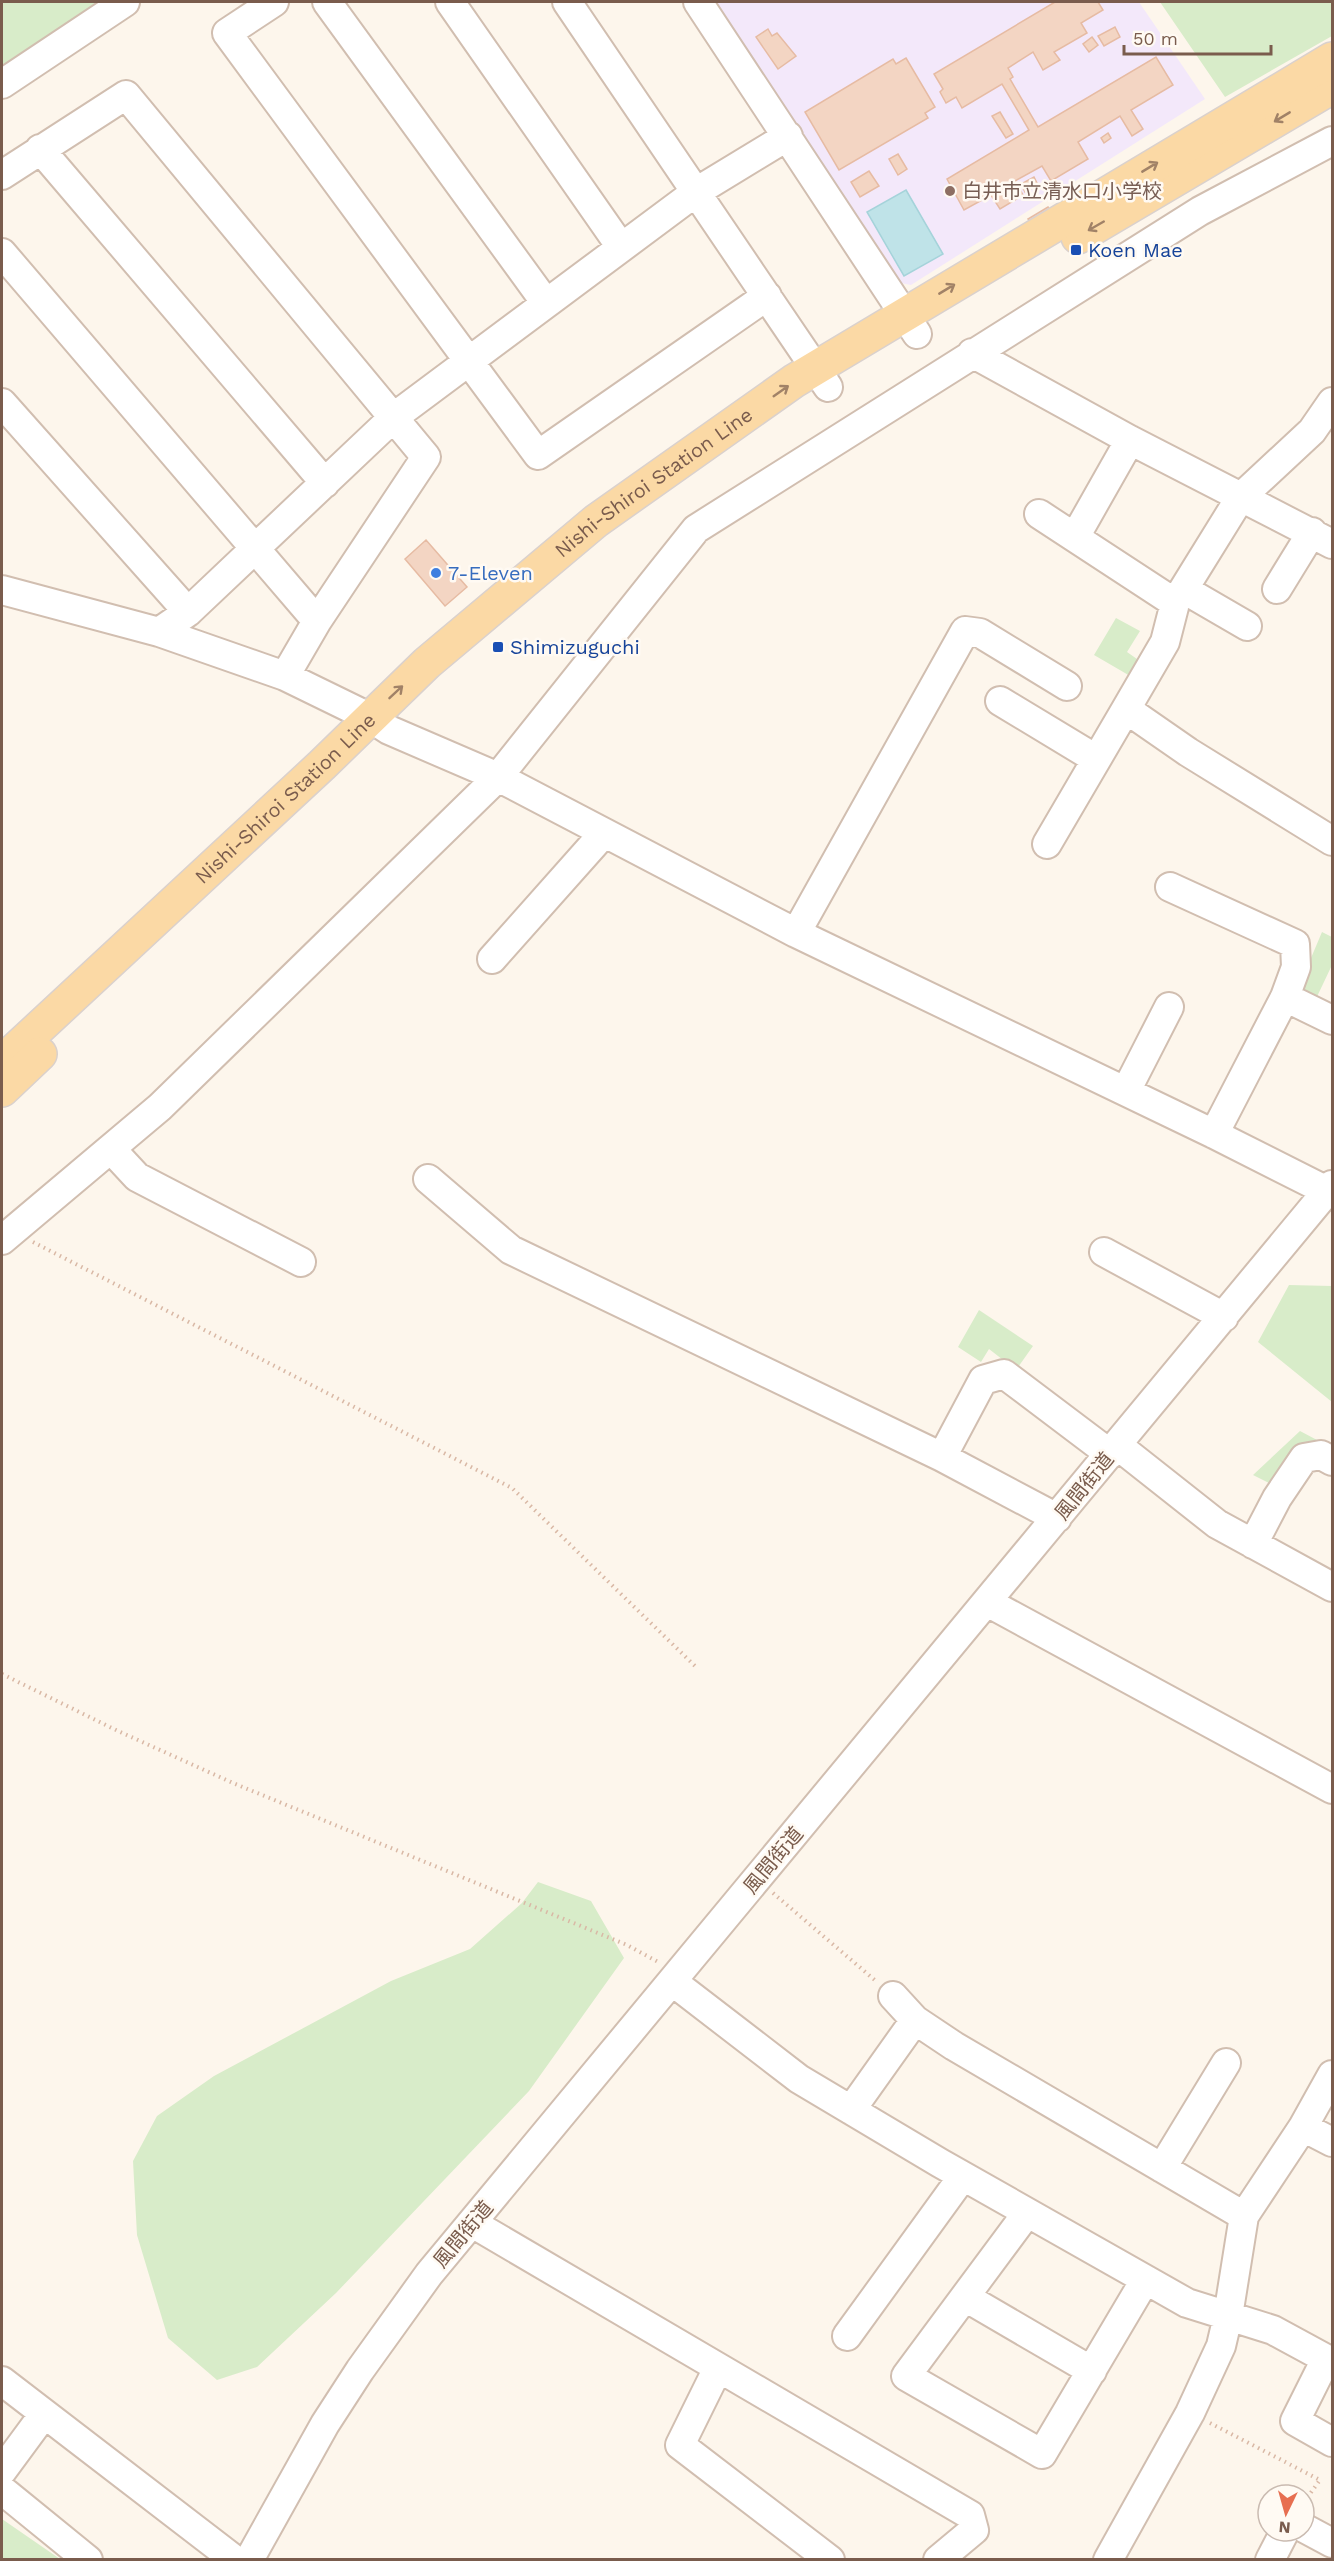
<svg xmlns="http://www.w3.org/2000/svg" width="1334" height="2561" viewBox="0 0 1334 2561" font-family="'Work Sans','Noto Sans JP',sans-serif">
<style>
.education{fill:#f3e8fa}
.green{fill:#d8ecc9}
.water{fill:#bfe3e8;stroke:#a5d3da;stroke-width:1.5}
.building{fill:#f3d5c3;stroke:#e6bba3;stroke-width:1.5}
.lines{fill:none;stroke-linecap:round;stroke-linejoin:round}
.minor-casing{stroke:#d1beb0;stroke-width:32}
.major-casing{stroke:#dad1cd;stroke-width:36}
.path{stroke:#d9b8a5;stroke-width:4;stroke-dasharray:1.5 4.5;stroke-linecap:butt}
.minor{stroke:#fff;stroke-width:28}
.major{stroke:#fbd9a5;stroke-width:33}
.oneway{stroke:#a18267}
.education-dot{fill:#8d6e63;stroke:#fffaf3;stroke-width:2}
.transit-dot{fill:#1a4fb4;stroke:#fffaf3;stroke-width:2}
.shop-dot{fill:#3f7fe0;stroke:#fffaf3;stroke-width:2}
.labels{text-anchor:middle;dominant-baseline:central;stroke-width:5;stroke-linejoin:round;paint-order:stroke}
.education-label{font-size:20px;fill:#785e54;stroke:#fffaf3;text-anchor:start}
.transit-label{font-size:20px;fill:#164399;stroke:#fffaf3;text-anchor:start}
.street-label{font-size:20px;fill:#7a5c4d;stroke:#fffaf3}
.shop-label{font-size:20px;fill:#366cbe;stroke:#fffaf3;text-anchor:start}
</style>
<rect width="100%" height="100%" fill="#fdf6ec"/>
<path class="education" d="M714 2H1139L1205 99 911 285 901 283Z"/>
<path class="green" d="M2 2H98L2 66Z
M1160 2H1332V36L1225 97Z
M1116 618 1140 631 1127 652 1147 666 1137 680 1094 655Z
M1322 932 1332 937V965L1314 1003 1303 999 1300 984Z
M1289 1285 1332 1286V1402L1258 1342Z
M979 1310 1033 1346 1016 1370 989 1349 981 1362 958 1347Z
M1300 1431 1317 1440 1301 1450 1277 1487 1253 1475Z
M538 1882 591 1901 624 1958 529 2091 336 2293 257 2367 217 2380 168 2338 137 2235 133 2161 157 2116 214 2076 391 1981 470 1949 522 1903Z
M2 2519 60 2559H2Z"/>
<path class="water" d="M906 190 943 254 904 276 867 212Z"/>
<path class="building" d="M1055 2H1098L1103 10 1081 23 1087 33 1054 52 1060 60 1043 70 1033 52 1008 68 1013 77 1010 79 1038 127 1156 57 1173 85 1131 110 1143 129 1132 136 1120 116 1078 142 1088 159 1051 181 1042 166 1015 181 1023 195 1000 209 991 195 964 210 947 179 1029 130 1002 84 962 108 956 97 946 103 940 92 943 89 934 74Z
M1115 27 1120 37 1104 46 1098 36Z
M768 29 772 36 777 33 796 56 778 69 756 37Z
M1092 37 1098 45 1089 52 1083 44Z
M906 58 935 107 925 113 928 118 839 170 805 112 893 59 896 64Z
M1000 112 1013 134 1006 138 992 116Z
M1108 133 1111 138 1104 143 1101 138Z
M898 154 907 169 898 175 889 159Z
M869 171 879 186 860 197 851 182Z
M1034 177 1038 185 1025 192 1021 184Z
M1048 207 1051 211 1031 223 1028 219Z
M426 540 467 587 445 606 405 559Z"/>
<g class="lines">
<defs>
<path id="minor" d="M274 2 227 33 538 455 767 296
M327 2 546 303
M450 2 621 247
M567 2 828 387
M698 2 917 334
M2 84 125 2
M40 149 325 483
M2 175 126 95 426 457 317 621 285 676
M2 253 317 621
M972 353 1130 440 1332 544
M1332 402 1312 431 1240 498 1175 603 1165 642 1126 709 1188 752 1332 841
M2 403 188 612
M1039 514 1175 603
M1075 537 1130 440
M1277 589 1312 532
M2 590 159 632 285 676 369 717 389 730 498 777 796 933 1214 1134 1327 1191
M1185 590 1247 626
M159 632 188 612 394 417 696 192 788 136
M1000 701 1096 759
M1047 844 1126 709
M1170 887 1295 944 1296 967 1285 997 1214 1134
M796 933 965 631 980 633 1067 686
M492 959 604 833
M1285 997 1332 1020
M1126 1091 1169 1007
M111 1149 137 1177 301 1262
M428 1179 511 1250 942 1457 1057 1518
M2 1240 160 1107 498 777 696 529 1200 211 1332 141
M1104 1252 1224 1317
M1117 1445 1217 1524 1332 1587
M942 1457 983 1380 1004 1374 1110 1454
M1253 1544 1277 1498 1304 1458 1321 1455 1332 1461
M987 1602 1332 1789
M673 1982 799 2079 940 2163 1187 2303 1273 2330 1332 2362
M893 1996 915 2020 954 2046 1244 2216
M851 2110 915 2020
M1303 2127 1332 2142
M1162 2168 1226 2063
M1027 2213 906 2376 1042 2454 1145 2280
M472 2223 970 2515 974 2530 938 2560
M965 2297 1092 2371
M847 2336 963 2176
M1326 2359 1295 2421 1332 2442
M718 2368 680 2445 830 2560
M2 2381 235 2560
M2 2471 44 2414
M2 2490 88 2560
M1304 2528 1332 2543
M249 2560 325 2424 360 2370 429 2274 1332 1185
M1108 2560 1190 2413 1221 2346 1228 2316 1244 2216 1303 2127 1332 2075
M1270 2560 1285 2531"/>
<g id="major">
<path d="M1078 237 1332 87"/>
<path id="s1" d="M2 1062 322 765 427 663 596 521 794 381 1332 59"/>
<path d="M2 1090 40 1054"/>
</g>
</defs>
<use href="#minor" class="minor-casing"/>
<use href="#major" class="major-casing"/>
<path class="path" d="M33 1242 512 1488 695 1666
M2 1674 118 1731 233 1783 627 1945 660 1963
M773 1893 877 1982
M1210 2423 1320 2480 1304 2502"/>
<use href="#minor" class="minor"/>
<use href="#major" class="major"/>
</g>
<defs><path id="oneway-shaft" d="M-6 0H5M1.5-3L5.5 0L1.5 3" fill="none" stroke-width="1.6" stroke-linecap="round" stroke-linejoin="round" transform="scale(1.5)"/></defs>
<g class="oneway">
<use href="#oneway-shaft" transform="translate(1282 117) rotate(149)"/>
<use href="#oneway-shaft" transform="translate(1150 167) rotate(-31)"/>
<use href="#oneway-shaft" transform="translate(1096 226) rotate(150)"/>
<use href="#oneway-shaft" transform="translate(947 289) rotate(-31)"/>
<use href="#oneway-shaft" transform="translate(781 391) rotate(-35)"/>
<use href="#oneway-shaft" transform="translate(396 692) rotate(-43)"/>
</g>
<circle class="education-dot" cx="950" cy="191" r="6"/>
<g class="transit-dot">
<rect x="1070" y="244" width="12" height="12" rx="3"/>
<rect x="492" y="641" width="12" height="12" rx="3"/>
</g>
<circle class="shop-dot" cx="436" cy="573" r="6"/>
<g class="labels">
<g class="education-label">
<text x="962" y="191">白井市立清水口小学校</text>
</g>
<g class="transit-label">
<text x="1088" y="250">Koen Mae</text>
<text x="510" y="647">Shimizuguchi</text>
</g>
<g class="street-label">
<text stroke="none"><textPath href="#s1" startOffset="873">Nishi-Shiroi Station Line</textPath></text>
<text stroke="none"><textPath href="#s1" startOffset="387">Nishi-Shiroi Station Line</textPath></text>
<text transform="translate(1084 1486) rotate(-51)">風間街道</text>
<text transform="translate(773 1860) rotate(-50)">風間街道</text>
<text transform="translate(463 2234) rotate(-50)">風間街道</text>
</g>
<g class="shop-label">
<text x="448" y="573">7-Eleven</text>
</g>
</g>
<rect width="1334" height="2561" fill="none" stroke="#7a5c4d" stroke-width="6"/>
<g transform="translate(1286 2513) rotate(185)"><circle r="28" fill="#fffaf3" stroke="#cabbb1" stroke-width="1.5"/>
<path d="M0-4.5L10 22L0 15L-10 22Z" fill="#e76f51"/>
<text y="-9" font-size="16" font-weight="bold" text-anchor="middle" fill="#7a5c4d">N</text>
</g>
<path d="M1124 45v9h147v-9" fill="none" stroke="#7a5c4d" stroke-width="3"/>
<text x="1133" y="45" font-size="18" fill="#7a5c4d" stroke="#fffaf3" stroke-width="4.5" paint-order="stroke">50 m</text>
</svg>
